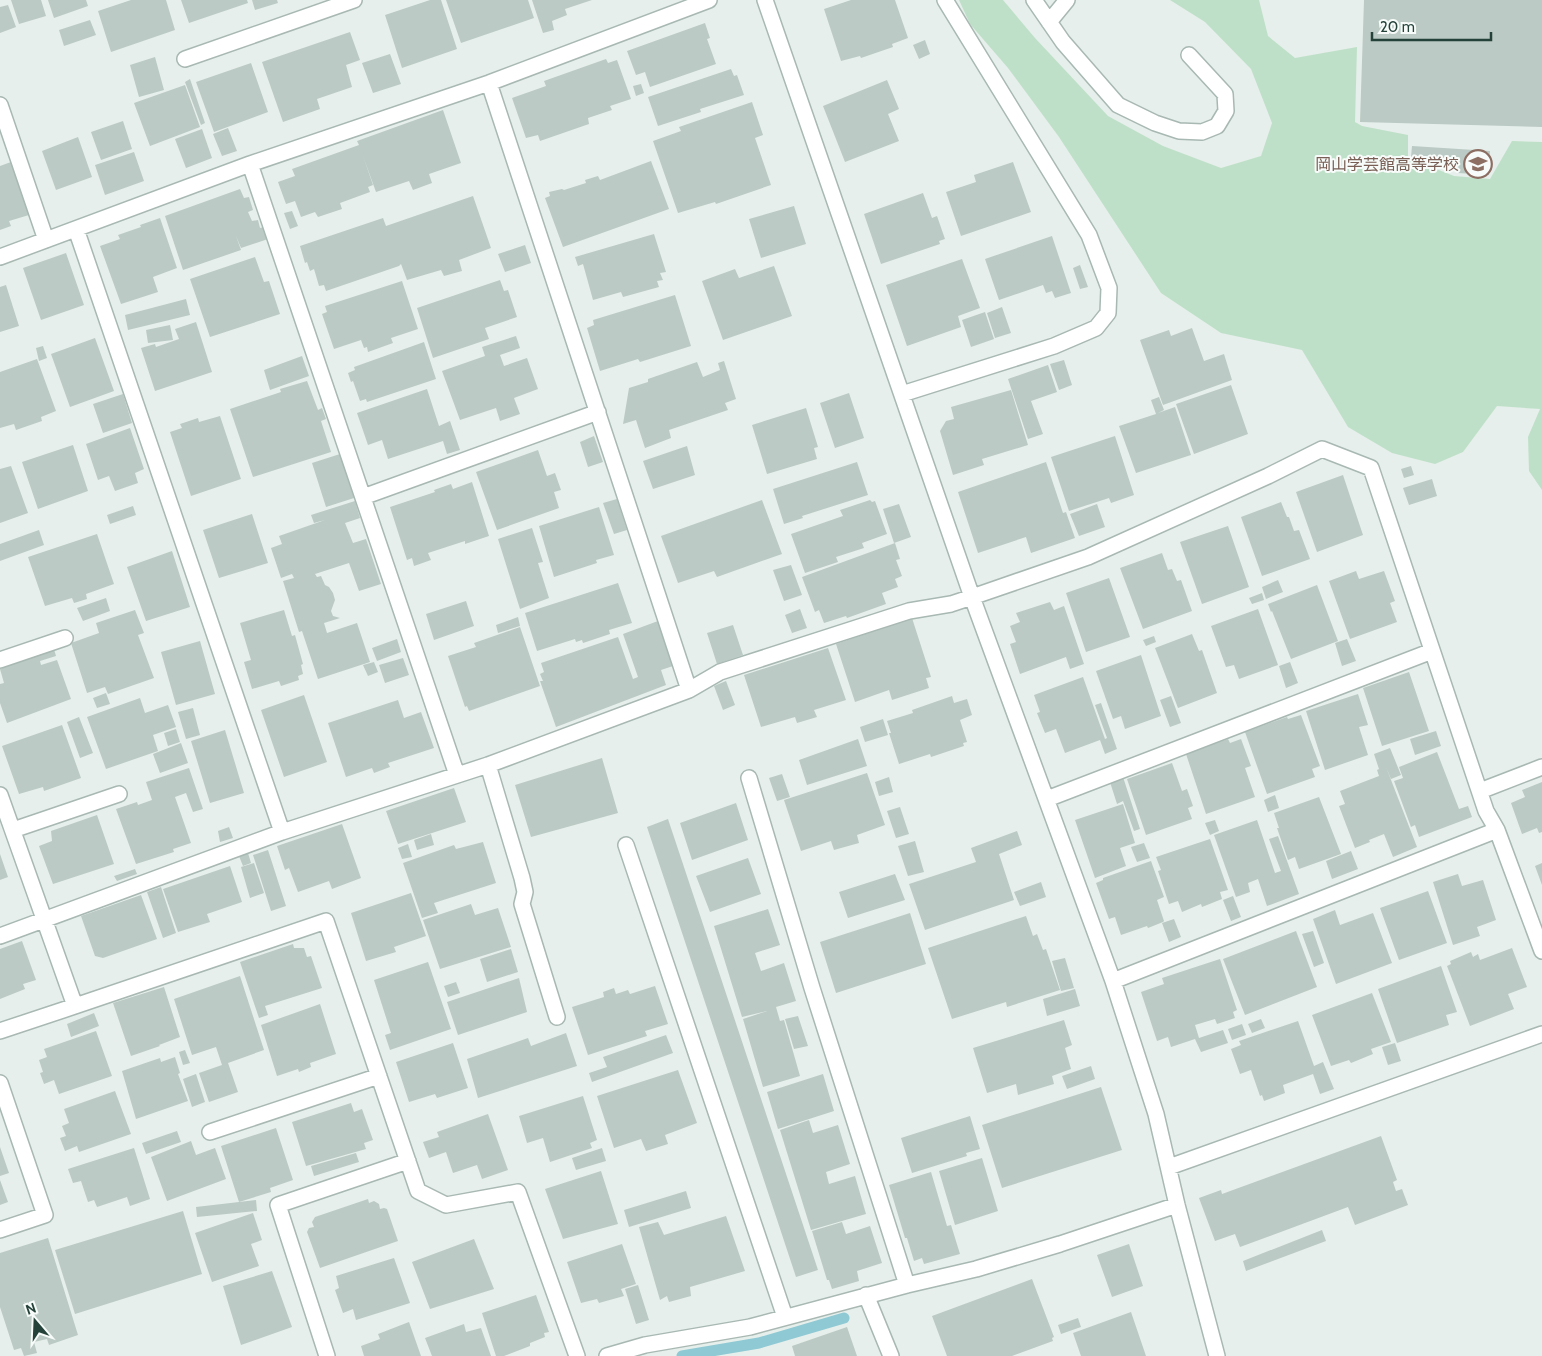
<svg xmlns="http://www.w3.org/2000/svg" width="1542" height="1356" viewBox="0 0 1542 1356" font-family="Cabin,'Noto Sans JP',sans-serif">
<style>
.green{fill:#bfe0c8}
.lines{fill:none;stroke-linecap:round;stroke-linejoin:round}
.stream{stroke:#8ec9d4;stroke-width:11}
.building{fill:#bbcac4}
.minor-casing{stroke:#a8b8b2;stroke-width:18}
.minor{stroke:#fff;stroke-width:15}
.labels{text-anchor:middle;dominant-baseline:central;stroke-width:4;stroke-linejoin:round;paint-order:stroke}
.education-label{font-size:16px;fill:#785e54;stroke:#f7fbf9;text-anchor:end}
</style>
<rect width="100%" height="100%" fill="#e6efeb"/>
<path class="green" d="M959 0H1003L1035 38 1108 116 1163 146 1221 168 1261 156 1272 123 1251 69 1205 22 1170 0H1259L1268 36 1295 58 1357 47 1355 122 1362 126 1408 135V158L1454 176 1490 179 1512 141 1542 142V490L1529 471 1528 437 1540 409 1497 406 1463 452 1435 464 1392 453 1348 427 1302 350 1221 333 1161 293 1059 137 1008 68 970 24Z"/>
<g class="lines">
<path class="stream" d="M682 1356 759 1343 844 1318"/>
</g>
<path class="building" d="M11 0H41L46 16 19 24Z
M48 0H86L88 6 54 18Z
M131 0H166L175 30 111 52 98 11Z
M181 0H247L248 3 189 23Z
M252 0H277L278 3 255 10Z
M430 0H441L457 49 402 68 385 15Z
M446 0H528L534 18 461 43Z
M532 0H592L565 9 567 15 552 21 554 30 543 33Z
M851 0H895L908 38 892 44 893 47 861 58 860 56 841 61 824 9Z
M1364 0H1542V127L1360 122Z
M8 5 16 27 0 33V7Z
M90 20 96 35 64 46 59 30Z
M705 23 710 38 707 39 716 64 650 87 645 72 636 75 627 51Z
M350 32 360 60 346 65 352 87 317 99 320 109 283 122 262 62Z
M925 40 930 54 919 59 913 45Z
M390 54 401 84 373 93 362 63Z
M155 57 164 90 139 97 130 65Z
M606 59 608 63 617 60 631 99 610 106 612 110 588 118 589 124 540 141 538 135 526 138 512 98 546 86 544 81Z
M251 63 268 112 214 132 196 82Z
M731 69 734 76 737 75 744 95 700 109 701 112 658 126 648 97Z
M190 79 205 123 201 125 185 82Z
M887 80 899 109 888 114 899 141 845 162 823 106Z
M641 84 644 93 636 96 633 86Z
M185 85 200 127 150 146 134 103Z
M752 102 763 135 755 138 771 185 716 204 715 202 678 213 653 141 681 131 679 127Z
M443 110 461 163 429 174 432 183 413 190 409 181 376 192 363 156 373 185 368 187 370 192 340 203 342 209 318 217 315 212 301 217 295 201 286 204 278 182 295 176 292 169 359 145 357 141Z
M123 121 132 149 101 160 91 132Z
M228 128 237 151 222 156 213 134Z
M202 129 212 158 186 168 175 139Z
M78 137 92 177 56 190 42 151Z
M1412 146 1490 151 1489 175 1458 173 1459 160 1411 157Z
M134 152 144 181 105 195 95 165Z
M651 161 669 209 563 247 545 198 550 196 549 192 562 189 564 190 586 183 585 180 598 176 600 180Z
M11 162 29 215 9 221 11 226 0 230V166Z
M1013 162 1031 212 961 236 946 192 976 182 974 175Z
M240 189 244 198 249 197 253 210 248 212 252 221 258 220 260 228 264 227 268 239 241 248 236 236 241 250 183 270 165 216Z
M923 193 932 218 937 216 945 239 939 241 940 244 881 264 864 214Z
M473 196 491 248 459 260 462 271 444 276 441 270 407 280 401 264 399 266 326 291 324 285 319 286 314 269 310 271 307 262 305 263 300 246 383 218 386 226Z
M794 206 806 244 761 258 749 219Z
M292 211 298 226 290 229 284 213Z
M160 218 177 268 153 277 158 292 121 304 100 246 120 239 118 235 141 227 140 225Z
M654 234 666 272 660 273 663 280 657 281 659 287 623 297 621 292 593 300 583 264 578 266 575 257Z
M1052 236 1071 293 1055 298 1052 291 1046 293 1043 285 999 300 985 259Z
M525 245 531 263 505 272 498 254Z
M66 253 84 305 41 320 23 268Z
M255 257 264 282 269 281 280 314 210 337 190 279Z
M962 259 980 308 958 316 961 327 907 346 886 285Z
M1080 265 1088 287 1080 289 1073 268Z
M774 266 792 316 723 340 702 281 735 269 739 278Z
M500 280 504 291 508 290 517 317 485 328 489 339 433 358 417 308Z
M402 281 418 329 391 338 393 343 368 352 367 347 364 348 361 340 334 349 322 314 327 312 325 306Z
M6 285 19 326 0 332V287Z
M675 295 691 346 640 362 638 359 600 371 587 328 594 325 593 320Z
M186 299 190 315 128 330 125 315Z
M1002 307 1011 333 995 338 987 313Z
M985 312 994 339 971 347 962 320Z
M196 322 212 372 155 391 141 348 155 344 156 347 179 339 175 329Z
M170 325 173 340 148 343 146 330Z
M1192 328 1204 361 1224 354 1232 380 1163 405 1140 340 1169 330 1171 336Z
M516 336 520 348 500 355 504 366 527 358 538 389 514 398 520 414 500 421 496 408 460 420 442 371 485 356 482 347Z
M95 338 114 391 70 407 51 354Z
M424 342 436 379 367 402 366 399 360 401 353 381 351 382 348 373 355 370 354 367Z
M43 346 47 358 39 361 36 348Z
M302 356 309 376 270 390 264 370Z
M37 359 56 411 41 417 42 421 16 430 14 424 0 428V372Z
M1064 360 1072 385 1059 390 1050 364Z
M724 361 736 399 725 403 728 410 669 430 671 438 645 448 636 420 623 424 629 388 648 382V379L697 362 703 377 720 370 718 363Z
M1048 365 1057 392 1031 401 1043 434 1028 439 1008 379Z
M307 381 318 410 322 408 326 419 321 421 331 452 253 477 230 409 281 392 280 389Z
M1231 385 1248 434 1194 454 1176 404Z
M427 389 439 426 450 421 460 450 447 454 443 441 388 459 382 440 368 445 357 413Z
M1011 390 1028 445 982 459 984 465 953 475 940 431 946 421 954 419 951 407Z
M849 393 864 438 835 448 820 403Z
M123 394 132 423 103 433 93 404Z
M1159 397 1164 410 1158 413 1175 407 1191 455 1136 473 1119 426 1156 414 1151 400Z
M806 408 818 447 814 448 817 459 767 474 752 425Z
M220 416 241 479 191 496 170 432 182 428 180 424 198 418 199 422Z
M130 428 144 469 135 473 138 483 115 491 109 476 98 480 86 444Z
M594 436 603 462 588 467 580 442Z
M1115 436 1134 495 1111 503 1109 498 1069 511 1051 457Z
M73 445 88 491 38 509 22 462Z
M687 446 695 475 653 489 643 461Z
M538 450 547 476 555 473 561 490 554 492 559 508 497 530 476 472Z
M340 454 354 498 326 507 312 463Z
M857 462 868 495 802 516 803 518 784 524 773 489Z
M1046 462 1063 513 1066 512 1075 538 1031 553 1026 537 978 553 958 492Z
M11 466 28 513 0 523V469Z
M1411 466 1414 475 1404 478 1401 469Z
M1343 475 1363 535 1317 552 1296 492Z
M1432 479 1437 496 1409 505 1403 488Z
M472 482 489 536 465 544V541L428 553 431 560 414 566 412 558 407 560 390 507 435 492 434 490 451 484 453 489Z
M617 499 627 530 614 534 603 503Z
M762 500 782 554 717 577 714 571 678 583 661 536Z
M870 500 872 502 875 501 887 534 862 543 864 548 836 557 838 562 805 573 791 534 843 516 840 510Z
M355 501 360 518 345 523 353 543 366 539 381 584 359 591 349 563 315 574 317 577 321 576 325 585 329 587 333 593 335 600 331 611 333 616 340 618 324 623 327 633 357 623 370 662 318 679 302 631 299 632 283 581 294 578 292 574 281 578 271 548 282 544 279 536 325 520 314 523 311 515Z
M1281 502 1287 517H1289L1294 531 1299 530 1310 559 1262 576 1241 517Z
M899 504 911 537 894 543 883 509Z
M1097 504 1105 527 1079 536 1070 514Z
M133 506 136 515 110 524 107 515Z
M599 507 614 555 596 560 597 563 554 577 539 526Z
M252 514 268 563 219 578 203 530Z
M1228 526 1249 587 1202 604 1180 542Z
M532 528 543 562 538 563 549 598 520 609 498 539Z
M39 530 44 545 0 561V544Z
M97 534 114 584 86 594 87 599 74 603 72 598 45 606 28 557Z
M895 543 900 559 896 560 902 576 895 579 898 587 882 593 886 604 847 618 846 616 824 623 819 610 815 612 802 577Z
M172 551 190 607 146 621 127 567Z
M1162 553 1168 570 1172 569 1177 581 1181 580 1192 611 1143 629 1120 568Z
M791 565 802 595 784 601 773 570Z
M1356 571 1359 579 1384 571 1395 601 1390 603 1397 622 1350 639 1329 581Z
M1109 578 1130 637 1086 652 1066 593Z
M1278 580 1283 592 1266 599 1262 587Z
M618 583 632 623 609 630 610 634 583 643 582 640 576 642 575 639 537 651 525 613Z
M1317 585 1338 641 1291 659 1272 611 1271 612 1268 604Z
M1262 593 1264 600 1252 604 1249 598Z
M106 598 110 611 83 621 77 608Z
M466 601 474 626 434 640 426 614Z
M1050 602 1054 610 1064 606 1084 664 1070 669 1066 657 1020 674 1010 644 1016 642 1010 626 1020 622 1016 613Z
M800 609 807 628 792 633 785 615Z
M1258 609 1278 665 1239 679 1234 665 1226 667 1211 626Z
M135 610 144 633 138 635 154 678 108 694 105 687 87 693 71 643 99 633 96 623Z
M284 610 292 636 295 635 303 664 301 665 303 674 298 676 299 680 281 686 279 681 252 689 244 662 251 660 240 623Z
M518 617 520 626 498 633 496 625Z
M912 618 931 677 926 678 929 688 892 700 889 690 855 702 836 644Z
M658 621 673 666 661 670 666 685 556 727 540 681H543L540 674 544 672 541 663 618 637 633 679 638 677 623 634Z
M733 625 743 655 717 664 707 633Z
M520 627 540 686 469 711 467 706 465 707 448 656 476 647 474 643Z
M1192 634 1199 651 1202 650 1217 693 1178 708 1155 648Z
M1154 636 1156 642 1146 646 1143 640Z
M397 639 401 652 377 661 372 648Z
M1347 639 1356 661 1342 666 1335 643Z
M200 641 215 694 176 705 161 652Z
M828 648 846 700 814 710 817 717 797 723 795 717 761 727 744 675Z
M54 649 56 656 40 661 41 665 57 660 71 699 7 723 0 703V684L4 683 0 669Z
M1141 655 1161 716 1125 729 1121 716 1113 719 1096 671Z
M403 658 409 675 385 683 379 665Z
M374 662 378 672 368 676 363 665Z
M1290 662 1298 683 1286 688 1279 666Z
M1409 672 1429 731 1382 746 1363 688Z
M1083 677 1105 739 1107 738 1095 705 1101 703 1117 749 1105 754 1100 740 1065 753 1056 729 1045 733 1037 713 1040 712 1034 695Z
M726 681 735 705 723 710 714 686Z
M106 693 110 704 97 708 93 698Z
M1358 694 1368 725 1359 727 1368 755 1325 770 1306 711Z
M304 695 327 762 284 777 261 710Z
M952 696 954 703 967 699 972 715 960 720 967 742 963 743 964 746 931 757 930 754 899 764 889 733H891L887 721 913 713 912 710Z
M1171 696 1181 723 1170 727 1160 700Z
M140 698 145 713 168 705 176 727 153 735 158 751 106 769 87 717Z
M398 700 404 718 421 712 434 748 388 763 390 767 374 773 372 768 346 777 328 723Z
M193 708 200 735 186 739 178 712Z
M1301 715 1320 766 1312 769 1315 777 1267 794 1245 732 1287 717 1288 719Z
M79 717 93 753 80 758 67 722Z
M883 719 888 735 865 742 860 727Z
M62 725 81 778 44 791 43 787 19 794 2 746Z
M176 729 180 742 168 746 164 733Z
M225 730 244 793 210 803 191 741Z
M1436 731 1441 746 1415 755 1410 739Z
M858 739 867 766 807 785 799 760Z
M1228 739 1230 743 1241 739 1251 766 1245 768 1255 797 1206 814 1186 754Z
M181 743 188 763 160 773 153 754Z
M1390 748 1401 775 1391 779 1386 767 1417 847 1393 857 1384 834 1369 840 1370 842 1355 848 1339 806 1345 804 1340 791 1379 776 1377 770 1379 769 1374 754Z
M1437 752 1459 809 1468 806 1472 817 1419 837 1415 825 1411 827 1394 781 1403 778 1399 767Z
M602 758 618 813 531 837 515 785Z
M1172 763 1182 791 1187 789 1193 806 1188 808 1192 819 1146 835 1127 779Z
M189 768 203 809 193 812 186 793 175 797 191 843 173 849 174 852 136 864 116 809 137 802 138 805 152 800 146 782Z
M867 773 885 825 857 835 859 843 834 850 831 841 801 851 784 800Z
M782 774 790 797 777 801 769 778Z
M889 777 893 792 879 796 875 782Z
M1123 777 1140 829 1134 831 1123 801 1117 804 1110 782Z
M1542 782V832L1539 833 1537 828 1522 834 1511 803 1525 797 1522 790Z
M454 788 466 822 398 844 386 811Z
M1275 795 1279 808 1268 812 1264 800Z
M1319 797 1341 854 1299 869 1295 857 1288 860 1277 828H1279L1274 813Z
M736 803 748 840 692 860 680 823Z
M1123 804 1135 843 1120 848 1126 866 1095 878 1075 820Z
M900 807 909 834 896 838 887 811Z
M97 815 114 864 53 884 39 846 52 841 51 831Z
M668 819 818 1270 796 1277 647 827Z
M1215 820 1219 831 1210 835 1205 823Z
M1257 820 1275 873 1281 871 1269 839 1278 836 1299 894 1267 906 1258 879 1248 883 1250 892 1236 897 1214 835Z
M342 824 361 878 332 889 329 881 298 892 289 868 285 870 277 846Z
M229 827 233 838 220 842 218 831Z
M1017 831 1022 845 999 854 1014 900 925 930 909 884 976 862 971 848Z
M431 834 434 845 417 850 414 840Z
M1210 839 1228 890 1220 892 1222 899 1202 907 1201 904 1182 912 1178 901 1169 904 1158 871 1161 870 1156 857Z
M915 841 924 872 908 876 898 846Z
M483 842 496 883 434 903 438 913 422 918 403 863 454 845 456 849Z
M1144 843 1150 858 1137 862 1131 847Z
M408 844 412 857 402 859 398 848Z
M268 850 286 906 271 911 253 855Z
M1351 851 1358 869 1332 879 1326 861Z
M248 853 251 863 243 866 239 856Z
M0 854 8 877 0 880Z
M748 858 761 894 710 912 696 876Z
M1151 861 1164 897 1157 900 1164 921 1163 922 1148 928 1147 926 1121 935 1115 917 1109 919 1096 883 1103 880V878Z
M254 863 264 893 250 898 241 867Z
M1542 863V885L1535 866Z
M230 866 242 902 207 914 210 922 178 932 163 889Z
M135 869 137 874 117 881 114 876Z
M895 874 905 900 848 918 839 892Z
M1458 874 1462 886 1483 880 1496 920 1477 927 1480 936 1453 945 1433 882Z
M1041 882 1046 897 1020 906 1014 892Z
M161 887 176 933 163 938 147 892Z
M1428 891 1447 943 1399 960 1380 908Z
M411 893 426 936 394 947 396 952 366 961 351 913Z
M141 895 157 939 103 958 95 956 81 916Z
M1233 896 1241 917 1231 921 1223 900Z
M471 904 475 915 498 908 511 947 440 969 423 920Z
M768 909 780 945 755 953 761 971 784 963 796 1001 776 1007 780 1021 784 1020 800 1076 763 1087 743 1019 767 1011 742 1017 714 926Z
M1335 910 1340 925 1373 913 1392 963 1336 984 1313 919Z
M910 913 926 964 836 993 820 942Z
M1026 916 1033 936 1037 934 1043 950 1046 949 1060 990 1007 1007 1006 1002 952 1019 928 948Z
M1174 919 1181 937 1169 942 1162 923Z
M1296 931 1317 987 1245 1015 1223 959Z
M1313 931 1324 963 1314 967 1302 934Z
M22 941 36 980 23 984 25 989 0 999V949Z
M293 944 294 948H304L307 957 311 956 322 988 265 1006 268 1015 259 1018 240 962Z
M1512 948 1527 987 1508 994 1514 1009 1470 1026 1447 966 1451 964 1450 961 1471 952 1473 957 1478 954 1480 960Z
M511 949 518 972 487 982 480 959Z
M1065 958 1074 988 1061 991 1052 961Z
M1220 959 1237 1010 1233 1012 1235 1018 1217 1024 1215 1019 1195 1025 1199 1038 1223 1030 1228 1043 1201 1052 1195 1039 1171 1047 1168 1037 1157 1041 1141 992 1164 984 1162 978Z
M428 962 451 1029 390 1050 385 1035 391 1033 374 980Z
M1441 966 1457 1012 1446 1015 1449 1025 1397 1043 1378 989Z
M240 976 264 1050 228 1063 238 1092 209 1102 199 1073 222 1065 216 1047 192 1055 174 999Z
M519 978 527 1012 458 1035 447 1002Z
M456 982 460 993 448 997 444 986Z
M655 986 668 1024 645 1031 647 1036 588 1055 572 1007 604 997 603 992 614 988 616 994 628 990 630 994Z
M164 987 180 1037 159 1045 160 1046 131 1056 113 1003Z
M1075 989 1080 1006 1047 1016 1043 999Z
M1372 993 1391 1042 1371 1049 1373 1054 1351 1063 1349 1060 1331 1066 1312 1015Z
M320 1004 336 1054 310 1063 311 1067 299 1072 298 1069 277 1076 261 1025Z
M94 1013 99 1026 71 1037 67 1024Z
M798 1016 808 1046 794 1049 785 1019Z
M1261 1019 1265 1028 1252 1033 1248 1024Z
M1064 1020 1072 1045 1065 1048 1071 1069 1052 1076 1054 1084 1018 1095 1016 1084 987 1093 973 1048Z
M1298 1021 1314 1066 1323 1062 1334 1089 1320 1094 1313 1074 1283 1085 1285 1093 1264 1101 1262 1095 1260 1096 1251 1070 1240 1074 1231 1049 1241 1045 1239 1041Z
M1242 1024 1246 1035 1232 1040 1228 1029Z
M96 1031 112 1076 59 1094 54 1080 44 1084 40 1073 43 1072 39 1060 47 1057 44 1049Z
M566 1033 577 1066 478 1098 467 1059 528 1038 531 1046Z
M666 1035 673 1053 592 1082 589 1073 607 1067 603 1057Z
M453 1043 468 1088 437 1098 435 1094 409 1102 396 1062Z
M1395 1043 1401 1061 1388 1065 1382 1047Z
M185 1050 190 1063 183 1065 179 1052Z
M175 1057 180 1073 178 1074 188 1101 136 1119 122 1071 160 1058 161 1062Z
M1091 1066 1095 1079 1067 1089 1062 1076Z
M678 1070 697 1123 665 1135 668 1144 646 1151 641 1139 614 1148 597 1096Z
M196 1074 205 1102 192 1107 183 1079Z
M823 1074 834 1111 778 1129 767 1092Z
M1101 1087 1122 1150 1002 1188 982 1125Z
M115 1091 131 1134 79 1152 77 1146 65 1151 60 1138 66 1136 62 1126 69 1123 64 1109Z
M583 1096 597 1140 590 1143 592 1148 550 1162 543 1138 527 1143 519 1116Z
M351 1103 354 1112 362 1109 373 1140 364 1143 366 1149 306 1166 292 1122Z
M488 1114 508 1170 482 1179 477 1165 453 1173 446 1152 429 1158 423 1142 439 1137 437 1132Z
M970 1116 980 1149 966 1153 967 1156 912 1173 901 1138Z
M809 1120 813 1133 838 1125 850 1164 826 1172 829 1184 855 1176 866 1214 811 1230 780 1130Z
M276 1128 293 1180 270 1188 271 1192 239 1202 256 1200 257 1211 197 1217 196 1207 239 1202 221 1146Z
M177 1131 181 1142 146 1154 142 1143Z
M1381 1136 1397 1180 1393 1182 1396 1191 1402 1189 1408 1205 1355 1225 1348 1207 1240 1247 1235 1234 1215 1241 1199 1198 1221 1190 1222 1194Z
M191 1141 196 1155 215 1148 226 1179 167 1201 151 1157Z
M0 1147 9 1173 0 1176Z
M134 1148 150 1199 130 1206 127 1197 97 1207 94 1200 88 1202 81 1181 73 1183 68 1169Z
M602 1148 606 1161 576 1170 572 1158Z
M356 1153 359 1162 314 1176 311 1166Z
M982 1158 998 1211 955 1225 939 1171Z
M601 1171 618 1224 563 1239 545 1189Z
M931 1172 947 1226 951 1225 960 1254 924 1264 922 1258 914 1261 907 1238H905L889 1185Z
M0 1180 8 1202 0 1205Z
M686 1191 691 1208 629 1227 624 1210Z
M368 1199 369 1203 374 1201 379 1204 380 1209 384 1208 387 1209 398 1241 320 1268 307 1232 309 1228 314 1227 312 1222 315 1217Z
M183 1211 202 1274 75 1314 55 1250Z
M253 1213 262 1240 251 1244 259 1266 212 1282 195 1233Z
M726 1216 745 1271 690 1287 691 1296 669 1302 667 1296 660 1300 639 1227 658 1222 664 1235Z
M842 1222 846 1234 870 1226 882 1263 857 1271 859 1281 832 1289 829 1280H827L812 1231Z
M1322 1230 1326 1241 1246 1271 1243 1261Z
M48 1238 78 1335 49 1345 47 1339 34 1342 37 1353 24 1356 21 1348 14 1350 0 1307V1253Z
M474 1239 494 1289 430 1309 412 1262Z
M622 1244 636 1284 621 1289 624 1296 599 1303 597 1299 581 1303 567 1262Z
M1129 1244 1143 1286 1112 1297 1097 1255Z
M394 1258 410 1303 356 1320 353 1309 343 1313 335 1290 339 1288 336 1276Z
M272 1271 292 1327 241 1345 223 1286Z
M1032 1279 1054 1337 1052 1338 1053 1341 1012 1356H947L932 1316Z
M638 1285 649 1320 636 1324 625 1289Z
M536 1295 549 1332 544 1333 545 1337 530 1343V1346L504 1356H496L482 1313Z
M1131 1312 1146 1356H1081L1073 1333Z
M1078 1318 1081 1327 1061 1334 1058 1325Z
M409 1322 421 1356H364L361 1346 380 1339 378 1334Z
M464 1324 466 1332 481 1328 491 1356H432L425 1338Z
M847 1327 857 1356H795L792 1346Z"/>
<g class="lines">
<defs>
<path id="minor" d="M765 0 972 597 1113 981 1156 1114 1177 1205 1217 1356
M1034 0 1063 42 1118 105 1155 123 1179 131 1202 132 1217 126 1226 111 1225 94 1189 55
M1049 22 1067 0
M185 59 354 0
M489 83 689 690
M0 105 46 240
M250 164 457 775
M76 229 282 832
M0 257 250 164 489 83 709 0
M902 394 1054 346 1096 328 1108 313 1109 288 1089 235 945 0
M363 497 598 412
M0 660 65 638
M488 765 522 878 525 892 522 904 557 1017
M749 778 812 988 907 1285
M1480 791 1542 767
M0 795 75 1006 326 921 418 1191 446 1205 518 1192 577 1356
M1047 799 1432 651
M13 830 119 794
M626 845 785 1317
M0 936 282 832 488 765 689 690 720 672 909 611 951 604 972 597 1088 557 1268 476 1322 449 1371 468 1486 811 1497 830 1542 951
M1113 981 1497 830
M0 1031 75 1006
M0 1083 45 1215 0 1230
M210 1132 379 1076
M1169 1167 1542 1034
M866 1295 891 1356
M327 1356 278 1205 408 1161
M607 1356 645 1345 750 1327 907 1285 976 1269 1060 1244 1177 1205"/>
</defs>
<use href="#minor" class="minor-casing"/>
<use href="#minor" class="minor"/>
</g>
<defs>
<symbol id="school-ring" viewBox="-11 -11 22 22"><circle r="9.5" fill="#f7fbf9" stroke="#8d6e63" stroke-width="1.5"/><path d="M0-5L7-2L0 1L-7-2ZM-4 1L0 2.5L4 1V4Q0 6-4 4Z" fill="#8d6e63"/></symbol>
</defs>
<g fill-rule="evenodd">
<use href="#school-ring" x="1462" y="148" width="32" height="32"/>
</g>
<g class="labels">
<g class="education-label">
<text x="1459" y="164">岡山学芸館高等学校</text>
</g>
</g>
<g transform="translate(35 1321) rotate(341)" stroke="#f7fbf9" stroke-width="4" paint-order="stroke">
<path d="M0-4L9 19L0 12L-9 19Z" fill="#24423a"/>
<text y="-8" font-size="14" font-weight="bold" text-anchor="middle" fill="#24423a">N</text>
</g>
<path d="M1372 32v8h119v-8" fill="none" stroke="#24423a" stroke-width="2.5"/>
<text x="1380" y="32" font-size="15" fill="#24423a" stroke="#f7fbf9" stroke-width="4" paint-order="stroke">20 m</text>
</svg>
